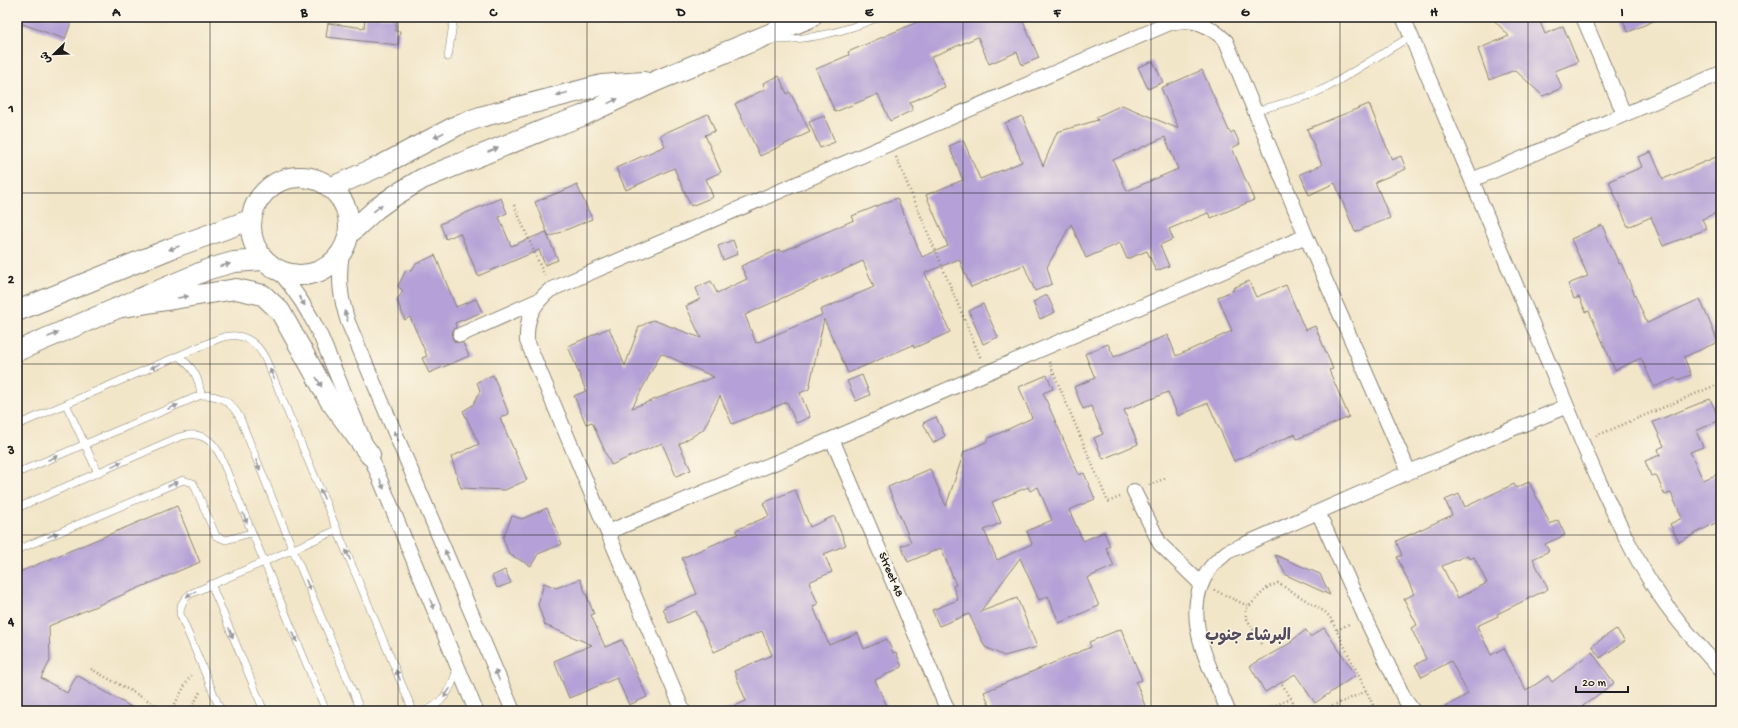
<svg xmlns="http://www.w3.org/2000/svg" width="1738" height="728" viewBox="0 0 1738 728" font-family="'Gochi Hand','Playpen Sans Arabic',sans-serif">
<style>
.building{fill:#b5a1d7;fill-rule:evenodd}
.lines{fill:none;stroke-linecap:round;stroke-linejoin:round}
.lane-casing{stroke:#878172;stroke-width:8}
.street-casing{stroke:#878172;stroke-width:16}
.secondary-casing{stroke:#878172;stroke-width:22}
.path{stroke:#878172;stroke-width:2.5;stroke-dasharray:1 3;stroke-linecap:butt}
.lane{stroke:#fff;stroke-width:7}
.street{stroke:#fff;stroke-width:14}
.secondary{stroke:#fff;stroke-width:20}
.oneway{fill:#999}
.grid{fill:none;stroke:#1c1c1c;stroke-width:1;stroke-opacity:0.55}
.labels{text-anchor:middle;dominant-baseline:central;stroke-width:3;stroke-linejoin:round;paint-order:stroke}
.street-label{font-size:12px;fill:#1c1c1c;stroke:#fcf5e5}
.district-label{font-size:16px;font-weight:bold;fill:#524b5d;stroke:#fcf5e5}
.neatline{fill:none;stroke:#1c1c1c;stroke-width:1.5}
.grid-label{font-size:13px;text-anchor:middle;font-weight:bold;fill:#1c1c1c}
</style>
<rect width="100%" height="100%" fill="#fcf5e5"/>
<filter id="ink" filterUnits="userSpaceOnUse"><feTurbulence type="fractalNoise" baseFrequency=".025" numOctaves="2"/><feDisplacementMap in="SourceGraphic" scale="8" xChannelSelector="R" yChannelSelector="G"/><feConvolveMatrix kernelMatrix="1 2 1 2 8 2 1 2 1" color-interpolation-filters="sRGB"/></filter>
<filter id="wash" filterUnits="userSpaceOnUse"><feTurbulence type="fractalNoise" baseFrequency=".012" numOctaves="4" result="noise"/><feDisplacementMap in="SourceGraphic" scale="16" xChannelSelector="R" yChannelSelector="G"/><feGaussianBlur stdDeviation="0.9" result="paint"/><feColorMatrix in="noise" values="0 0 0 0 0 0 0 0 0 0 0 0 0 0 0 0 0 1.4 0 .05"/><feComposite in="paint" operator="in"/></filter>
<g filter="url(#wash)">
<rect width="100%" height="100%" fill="#f2e6c9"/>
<g id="blocks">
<path class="building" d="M17 17H73L65 39 17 22Z
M365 17H397L395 31H400L398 45 326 37 328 23 364 28Z
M929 17H1021L1039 58 1022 65 1017 52 989 64 978 37 931 57 945 87 910 102 913 110 890 121 878 94 835 112 816 69 849 55 848 52Z
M1491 17H1538L1545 34 1563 26 1578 62 1555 71 1562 88 1543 96 1515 70 1489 80 1478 49 1509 36Z
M1622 17H1663L1628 32Z
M1153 61 1163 82 1148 89 1138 67Z
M1202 70 1230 133 1234 131 1240 144 1232 148 1254 200 1211 218 1208 213 1169 229 1173 239 1160 245 1169 266 1156 271 1147 251 1127 259 1120 243 1086 258 1071 224 1047 267 1052 284 1035 291 1024 265 971 287 959 259 925 273 950 332 914 348 913 345 848 373 824 319 809 389 800 393 810 417 796 423 787 402 732 424 720 396 703 430 679 444 691 470 676 476 662 443 611 465 592 422 586 424 574 396 586 391 568 346 609 328 625 366 639 327 653 320 701 338 686 306 700 299 696 288 711 281 717 293 747 279 741 266 780 249 781 252 854 220 852 216 897 198 922 257 948 246 926 195 963 180 949 146 963 140 980 179 1022 162 1005 123 1022 116 1043 166 1057 132 1098 120 1096 117 1122 105 1179 129 1161 88ZM1165 137 1178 169 1127 191 1113 160ZM863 261 874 287 820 310 822 315 756 343 745 315ZM661 353 714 377 632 408Z
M779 76 787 94 790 92 810 132 760 156 735 104 765 89 763 83Z
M1369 104 1392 160 1401 156 1406 169 1375 182 1390 218 1355 232 1335 183 1309 195 1300 174 1322 165 1307 129Z
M708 114 715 131 705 135 721 172 706 179 713 197 691 206 674 168 626 190 616 168 665 146 660 135Z
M824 116 835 142 820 148 809 122Z
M1651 152 1663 179 1721 155V211L1702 219 1707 229 1663 246 1651 217 1628 227 1609 181 1642 167 1638 157Z
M577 185 592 219 549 237 535 202Z
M501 198 507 213 499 217 511 246 546 232 558 260 545 265 539 250 478 276 460 233 446 239 440 224Z
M1602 225 1619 264 1621 263 1647 323 1700 299 1718 342 1684 357 1691 375 1677 380 1676 378 1654 387 1641 358 1615 370 1589 311 1586 312 1579 297 1574 299 1568 284 1588 276 1571 239Z
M733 240 738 254 723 260 718 246Z
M435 255 456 307 476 299 482 312 455 323 456 327 453 330 452 338 455 342 463 343 469 356 429 373 422 358 427 356 410 317 405 320 397 300 403 291 398 286 406 270 411 271 416 264Z
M1249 281 1256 297 1286 285 1305 330 1315 326 1333 369 1329 370 1349 417 1297 439 1295 434 1234 461 1208 403 1178 416 1168 392 1124 410 1138 444 1103 459 1094 438 1103 434 1091 406 1083 409 1074 387 1095 378 1085 354 1108 344 1114 357 1168 335 1176 356 1232 331 1218 297 1234 290 1233 288Z
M1047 295 1055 312 1040 319 1033 302Z
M983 304 998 337 983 344 969 311Z
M493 375 509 414 500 418 527 480 505 490 461 488 451 457 479 444 463 411 473 405 480 391 477 382Z
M862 375 870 395 856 401 847 381Z
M1047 375 1053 389 1043 393 1079 475 1084 473 1095 499 1069 510 1083 541 1104 532 1110 546 1106 548 1114 566 1087 578 1099 606 1059 623 1048 596 1039 600 1020 558 980 612 1017 598 1037 647 1004 656 985 647 969 614 939 626 932 610 958 600 953 586 956 585 941 548 908 562 901 546 911 542 888 487 930 469 946 506 964 452 988 441 987 439 1032 418 1019 387ZM1028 487 1030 491 1038 487 1052 520 1027 531 1032 544 997 560 984 530 1001 523 992 502Z
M1710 399 1720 420 1696 431 1703 447 1690 452 1703 480 1721 473V520L1679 542 1670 524 1682 518 1671 493 1665 495 1656 475 1651 476 1645 461 1660 455 1658 449 1664 446 1653 422Z
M936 417 945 436 933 443 923 423Z
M1529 482 1550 524 1558 520 1565 535 1545 544 1549 551 1533 559 1548 589 1497 614 1498 616 1477 626 1491 655 1504 648 1526 691 1548 676 1552 682 1592 652 1614 683 1576 711H1438L1468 694 1451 661 1422 677 1415 665 1426 659 1411 628 1417 625 1404 599 1414 594 1397 557 1402 555 1396 541 1452 515 1445 500 1459 494 1465 507 1514 484 1516 488ZM1468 555 1470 559 1474 557 1487 583 1458 598 1442 566Z
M795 490 810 527 834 516 846 545 824 554 832 572 809 582 818 604 813 606 829 645 858 633 864 649 887 639 893 653 896 652 902 667 875 680 889 711H723L746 701 734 671 772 655 762 631 714 652 696 611 669 623 663 608 697 594 682 558 738 534 736 530 769 516 763 503Z
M177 506 200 562 49 626 50 661 41 678 67 693 77 675 138 711H17V573Z
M547 508 562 544 538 554 531 566 509 554 503 538 512 516 522 519Z
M1275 555 1320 574 1330 595 1286 575Z
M505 570 511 583 497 588 492 576Z
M580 579 594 614 591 615 605 647 622 640 647 697 629 705 617 678 569 698 554 661 592 645 545 625 538 605 544 583 556 588Z
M1324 628 1356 675 1315 703 1295 674 1265 692 1250 666 1292 642 1291 641 1306 630 1310 637Z
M1121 629 1142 680 1136 682 1147 711H992L984 692 1091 647 1089 642Z
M1616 629 1625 641 1600 658 1592 646Z"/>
</g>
</g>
<g filter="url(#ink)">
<use href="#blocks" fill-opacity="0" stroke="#878172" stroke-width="1"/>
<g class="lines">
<defs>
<path id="lane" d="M773 40C810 40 844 32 879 17
M448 57 454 17
M1256 111 1308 96 1328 87 1411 36
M178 356C193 367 199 377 201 395
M66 404 98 473
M17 425 220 338C242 331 257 341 266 360L413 711
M17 473 201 395C220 395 231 401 240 418L293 550 361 711
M17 508 179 437C198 431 211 437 220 455L326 711
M17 550 183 480 193 483 195 487 216 536 226 540 251 533
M211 584 264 711
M221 711 180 614C180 605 183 600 190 594L337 530
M425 711C443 704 452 688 457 669"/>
<path id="street" d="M1403 17 1593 468C1612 509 1630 550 1654 587 1673 617 1697 644 1721 670
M1583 17 1624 114
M1472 180 1721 73
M342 252C338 280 340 296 348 322L513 711
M278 270C296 291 309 311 321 337L476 711
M460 335 539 300
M832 439 948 711
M1134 491 1160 544 1201 584
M1318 512 1365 617 1404 698 1413 711
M608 532 832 439 1306 236
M683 711 527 341C526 318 533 304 550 290L1170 23C1195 18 1208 24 1226 41L1306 236 1409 472
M1228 711C1210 665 1177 613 1211 567 1216 561 1222 557 1227 552L1409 472 1567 406"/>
<path id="secondary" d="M251 226a49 49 0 1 1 98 0a49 49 0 1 1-98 0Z
M332 187 380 166 458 125 480 117 602 85 644 82
M349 234 376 209 394 196 422 179 546 129 582 116 656 81 811 17
M117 308 236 289 263 295 280 311 329 399 370 455
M17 311 172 248 250 220
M17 351 209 269 234 262 263 260"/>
</defs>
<use href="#lane" class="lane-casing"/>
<use href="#street" class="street-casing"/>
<use href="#secondary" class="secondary-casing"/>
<path class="path" d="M896 157 981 359
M514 205 545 277
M1049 362 1108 502 1120 497
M1596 436 1721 383
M1149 485 1166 478
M1214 590 1248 606
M1337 630 1351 623
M1261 644 1246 617V609L1268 587 1278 583 1325 612 1330 617 1375 709
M91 669 167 711
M1282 684 1299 711
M171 711 192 673
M190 711 200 692
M658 711 665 708
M1261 711 1291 699
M1321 711 1367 691"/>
<use href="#lane" class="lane"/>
<use href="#street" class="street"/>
<use href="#secondary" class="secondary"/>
</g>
<defs><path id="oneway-solid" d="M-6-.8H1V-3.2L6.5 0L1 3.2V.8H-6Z"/></defs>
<g class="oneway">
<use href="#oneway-solid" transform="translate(562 94) rotate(166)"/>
<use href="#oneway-solid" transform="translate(613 101) rotate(-26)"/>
<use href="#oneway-solid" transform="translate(439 135) rotate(152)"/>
<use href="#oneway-solid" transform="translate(493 150) rotate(-22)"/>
<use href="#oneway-solid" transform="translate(378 208) rotate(-39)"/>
<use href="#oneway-solid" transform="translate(174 248) rotate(160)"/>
<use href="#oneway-solid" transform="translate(225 265) rotate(-14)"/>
<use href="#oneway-solid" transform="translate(183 297) rotate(-9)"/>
<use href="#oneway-solid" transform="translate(302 301) rotate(58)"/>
<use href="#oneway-solid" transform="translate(346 316) rotate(-108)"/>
<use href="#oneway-solid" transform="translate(53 335) rotate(-23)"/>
<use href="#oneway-solid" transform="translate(155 366) rotate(157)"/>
<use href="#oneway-solid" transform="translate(272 374) rotate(-113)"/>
<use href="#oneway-solid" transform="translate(319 382) rotate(60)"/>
<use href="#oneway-solid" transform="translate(173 407) rotate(-23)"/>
<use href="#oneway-solid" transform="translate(396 436) rotate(-113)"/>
<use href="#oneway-solid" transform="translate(53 458) rotate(-23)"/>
<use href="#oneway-solid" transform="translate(117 464) rotate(-24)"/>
<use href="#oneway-solid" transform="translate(258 465) rotate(68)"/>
<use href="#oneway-solid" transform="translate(173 484) rotate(-23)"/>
<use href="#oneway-solid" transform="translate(382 484) rotate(68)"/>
<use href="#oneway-solid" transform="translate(322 494) rotate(-113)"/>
<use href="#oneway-solid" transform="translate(245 518) rotate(68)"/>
<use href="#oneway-solid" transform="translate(53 535) rotate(-23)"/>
<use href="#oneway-solid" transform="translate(348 555) rotate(-113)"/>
<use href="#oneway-solid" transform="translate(447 555) rotate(-113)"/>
<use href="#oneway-solid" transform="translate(308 585) rotate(67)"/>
<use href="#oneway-solid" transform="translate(191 594) rotate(148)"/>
<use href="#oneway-solid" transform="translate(432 604) rotate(68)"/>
<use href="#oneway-solid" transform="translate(231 633) rotate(67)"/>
<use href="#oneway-solid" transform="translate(295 637) rotate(67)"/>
<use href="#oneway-solid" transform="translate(398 675) rotate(-113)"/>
<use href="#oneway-solid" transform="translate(497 675) rotate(-113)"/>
<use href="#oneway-solid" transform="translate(447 693) rotate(125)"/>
</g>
</g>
<path class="grid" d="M210 17V711M398 17V711M587 17V711M775 17V711M963 17V711M1151 17V711M1340 17V711M1528 17V711M17 193H1721M17 364H1721M17 535H1721"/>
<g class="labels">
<g class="street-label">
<text transform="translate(890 575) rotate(67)">Street 48</text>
</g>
<g class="district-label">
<text x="1248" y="637">البرشاء جنوب</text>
</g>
</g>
<rect width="1738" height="728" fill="none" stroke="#fcf5e5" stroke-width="44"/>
<g transform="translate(54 54) rotate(247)" stroke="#fcf5e5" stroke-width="3" paint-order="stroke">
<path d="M0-3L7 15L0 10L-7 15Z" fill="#1c1c1c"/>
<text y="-6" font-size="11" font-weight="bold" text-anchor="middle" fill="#1c1c1c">ش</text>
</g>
<path d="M1576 686v6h52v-6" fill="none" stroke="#1c1c1c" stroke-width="2"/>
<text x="1582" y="686" font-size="12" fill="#1c1c1c" stroke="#fcf5e5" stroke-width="3" paint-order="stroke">20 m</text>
<rect x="22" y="22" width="1694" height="684" class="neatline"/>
<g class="grid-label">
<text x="116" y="16">A</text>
<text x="304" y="16">B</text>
<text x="493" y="16">C</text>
<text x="681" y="16">D</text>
<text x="869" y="16">E</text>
<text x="1057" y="16">F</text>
<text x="1245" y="16">G</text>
<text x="1434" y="16">H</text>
<text x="1622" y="16">I</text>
<text x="11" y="112">1</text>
<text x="11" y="283">2</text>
<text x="11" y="454">3</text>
<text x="11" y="625">4</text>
</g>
</svg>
